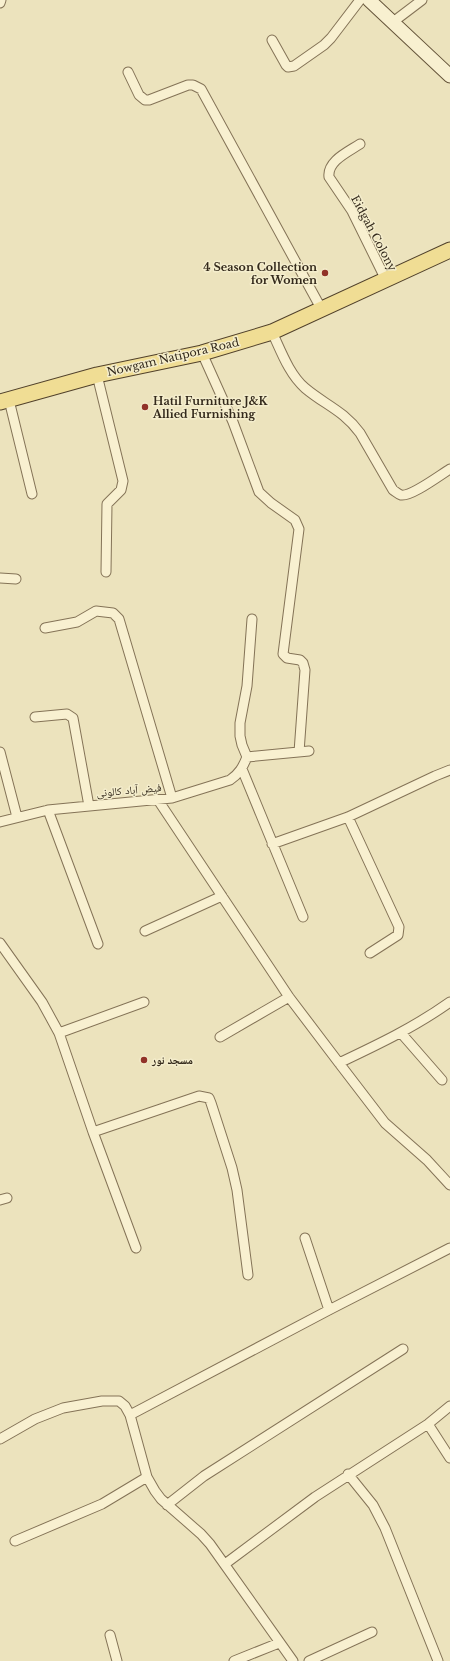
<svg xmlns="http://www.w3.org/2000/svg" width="450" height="1661" viewBox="0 0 450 1661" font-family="'Libre Baskerville','Noto Naskh Arabic',serif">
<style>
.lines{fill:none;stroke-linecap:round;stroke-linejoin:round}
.minor-casing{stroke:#847357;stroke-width:11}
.secondary-casing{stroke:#65543a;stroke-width:15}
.primary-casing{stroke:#51412b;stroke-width:17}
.minor{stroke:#f8f0d0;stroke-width:9}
.secondary{stroke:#f8f0d0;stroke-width:13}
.primary{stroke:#f0dd94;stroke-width:15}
.poi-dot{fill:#913228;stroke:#f4edcc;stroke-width:1.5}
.labels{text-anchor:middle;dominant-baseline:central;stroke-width:3;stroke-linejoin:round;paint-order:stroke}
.street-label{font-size:11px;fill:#33291b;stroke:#f4edcc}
.poi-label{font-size:11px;font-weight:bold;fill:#33291b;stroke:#f4edcc;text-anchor:start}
</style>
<rect width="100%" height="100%" fill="#ece3bd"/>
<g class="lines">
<defs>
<path id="minor" d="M0 3 1 0
M393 22 422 0
M272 40 286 65 288 67 294 66 324 45 331 38 360 0
M128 72 139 95 145 100H149L188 85H193L201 89 322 310
M360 144C348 152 327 161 329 177L352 211 386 280
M272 332C281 351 289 374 305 388 325 405 343 410 360 433L393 490C395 491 398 494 401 495 411 497 440 475 450 469
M202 353 233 422 259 492 271 503 295 520 299 529 283 654 287 658 300 660 303 663 305 670 299 752
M97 375 123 481 121 490 107 504 106 572
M9 400 32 494
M0 578 16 579
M45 628 77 622 96 611 113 613 119 619 172 798
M35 717 67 714 73 718 89 806
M0 752 17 817
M247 757 242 745 240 736V723L247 686 252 619
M247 757 309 751
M242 769 303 917
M158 800 289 997 339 1063 385 1123 427 1160 450 1185
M48 810 98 944
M348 817 399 927 398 935 370 953
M0 822 48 810 172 798 230 780C239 774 243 767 247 757
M272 844 348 817 435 776 450 770
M145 931 222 896
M0 943 42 1002 59 1033 93 1132 136 1248
M59 1033 144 1002
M401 1033 442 1080
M220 1037 289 997
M339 1063C377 1045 415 1027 450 1002
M93 1132 199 1096 209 1098 211 1103 232 1168 237 1190 248 1275
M0 1200 7 1198
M305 1238 329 1310
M130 1415 329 1310 450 1248
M428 1424 450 1458
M0 1439 35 1419 63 1408 102 1401H119L125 1406 130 1415 147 1477 155 1491 161 1499 201 1534 210 1544 293 1661
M348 1474 373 1505 385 1528 438 1661
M167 1505 204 1476 403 1349
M15 1541 102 1504 147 1477
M225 1564 315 1497 428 1424 450 1406
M110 1635 117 1661
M234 1661 279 1643
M309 1661 372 1632"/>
<path id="secondary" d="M369 0 450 76"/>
<path id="primary" d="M0 402 97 375 202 353 272 332 450 250"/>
</defs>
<use href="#minor" class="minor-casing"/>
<use href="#secondary" class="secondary-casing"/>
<use href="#primary" class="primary-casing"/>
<use href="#minor" class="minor"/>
<use href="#secondary" class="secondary"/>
<use href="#primary" class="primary"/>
</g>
<g class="poi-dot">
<circle cx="325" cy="273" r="4"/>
<circle cx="145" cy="407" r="4"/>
<circle cx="144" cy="1060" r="4"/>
</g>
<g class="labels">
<g class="street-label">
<text transform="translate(374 233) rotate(62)">Eidgah Colony</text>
<text transform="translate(173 357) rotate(-13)">Nowgam Natipora Road</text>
<text transform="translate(129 790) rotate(-5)">فیض آباد کالونی</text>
</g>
<g class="poi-label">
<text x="317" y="267" text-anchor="end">4 Season Collection<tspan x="317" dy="13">for Women</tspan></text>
<text x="153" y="401">Hatil Furniture J&amp;K<tspan x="153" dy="13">Allied Furnishing</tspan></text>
<text x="152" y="1060">مسجد نور</text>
</g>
</g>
</svg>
